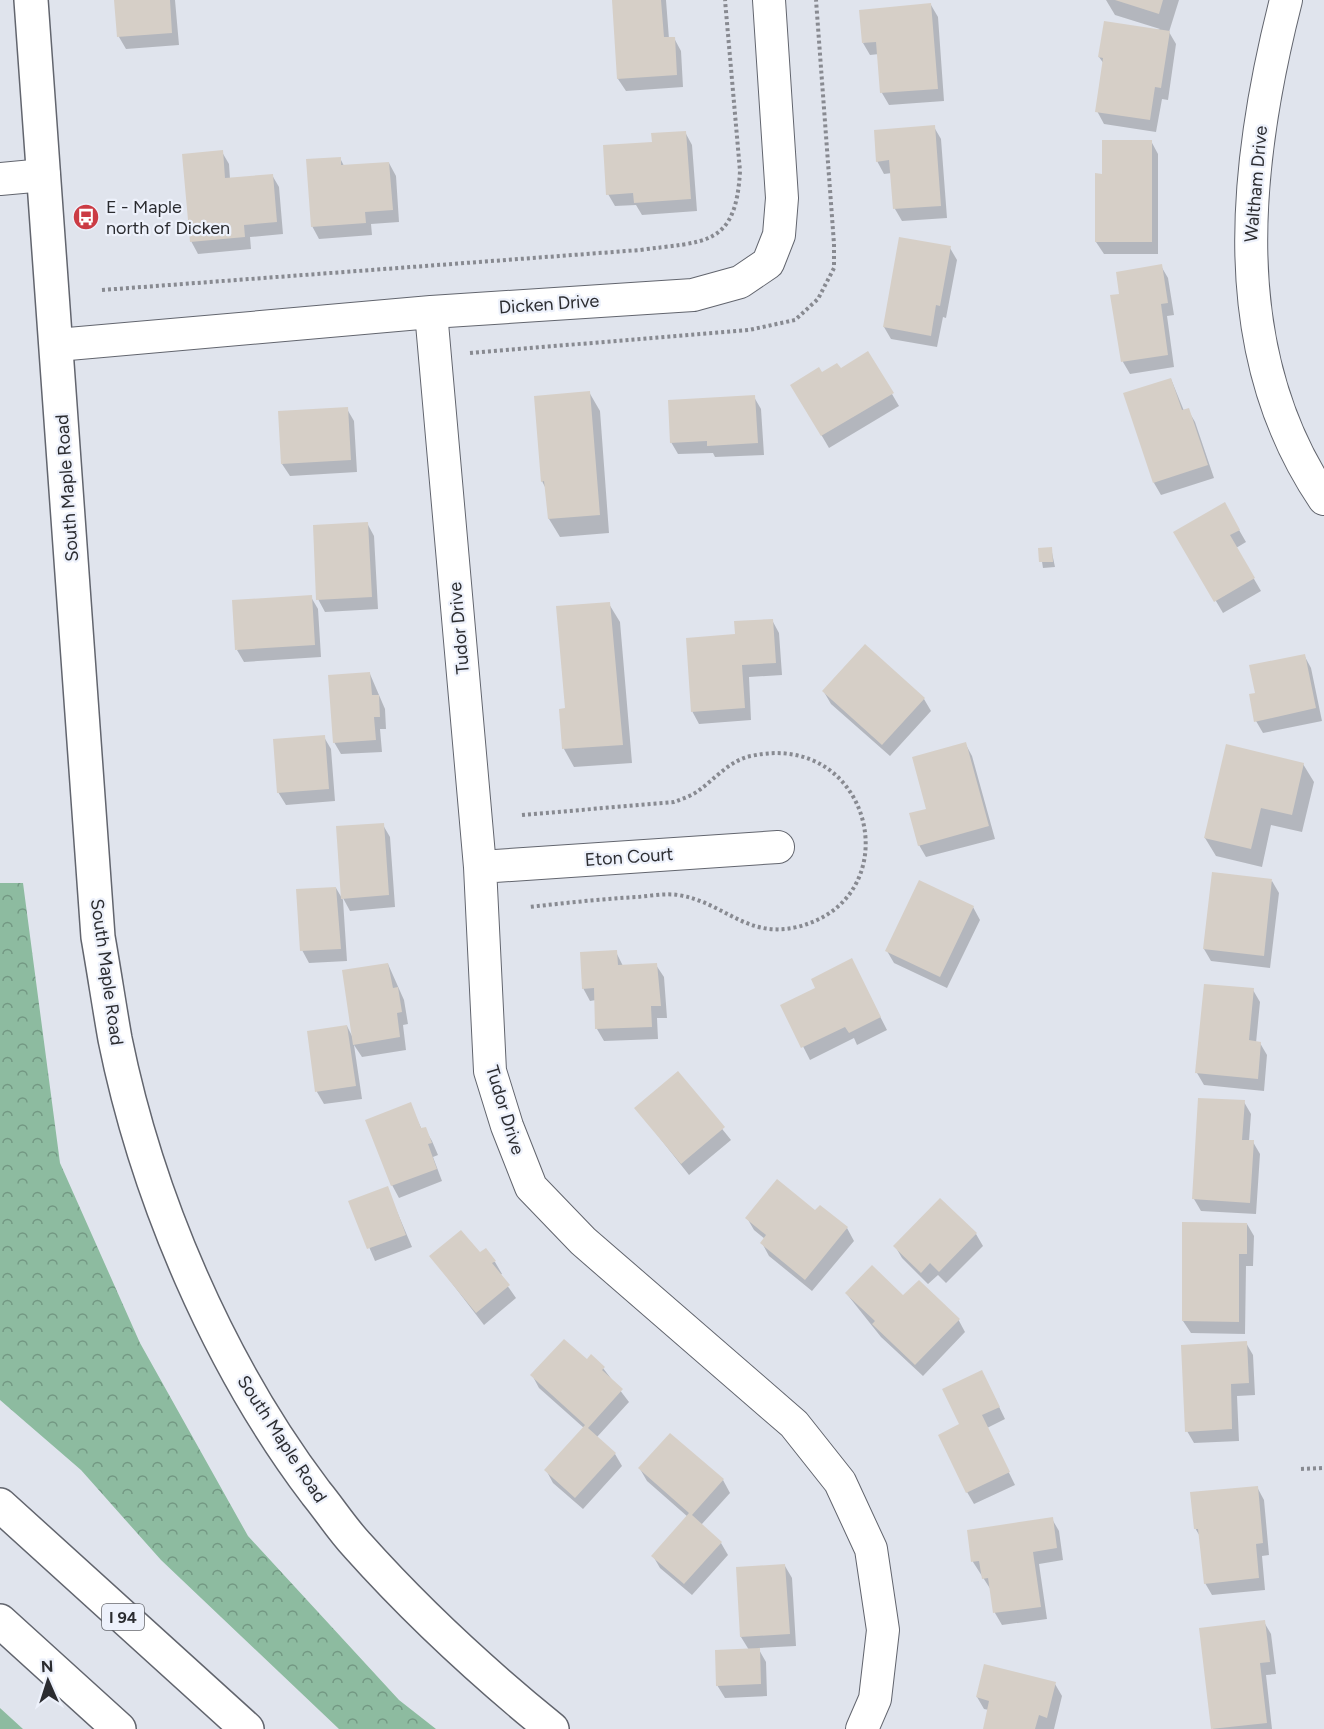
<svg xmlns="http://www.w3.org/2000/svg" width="1324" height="1729" viewBox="0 0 1324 1729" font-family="Figtree,sans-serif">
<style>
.forest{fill:url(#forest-crowns)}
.shadow{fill:#0003}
.building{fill:#d6cfc7}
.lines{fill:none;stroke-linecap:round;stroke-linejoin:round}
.minor-casing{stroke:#62656e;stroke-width:34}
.tertiary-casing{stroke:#62656e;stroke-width:36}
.motorway-casing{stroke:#62656e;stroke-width:36}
.path{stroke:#888a91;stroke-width:4;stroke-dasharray:3 3;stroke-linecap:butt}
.minor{stroke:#fff;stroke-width:32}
.tertiary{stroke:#fff;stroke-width:33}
.motorway{stroke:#fff;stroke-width:33}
.labels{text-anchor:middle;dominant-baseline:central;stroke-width:4.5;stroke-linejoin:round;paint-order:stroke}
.shield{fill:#edf1fb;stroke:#65676d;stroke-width:1.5}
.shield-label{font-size:16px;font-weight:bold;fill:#2b2c30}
.street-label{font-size:18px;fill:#2b2c30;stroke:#edf1fb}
.poi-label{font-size:18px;fill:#2b2c30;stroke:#edf1fb;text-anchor:start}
</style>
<defs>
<pattern id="forest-crowns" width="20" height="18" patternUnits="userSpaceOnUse" patternTransform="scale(1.5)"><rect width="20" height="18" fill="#8dbba0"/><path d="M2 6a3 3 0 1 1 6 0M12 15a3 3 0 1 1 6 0" fill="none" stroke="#739883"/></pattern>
</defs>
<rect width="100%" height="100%" fill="#e0e4ed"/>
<path class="forest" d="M0 883H23L60 1163 140 1343 248 1536 399 1700 436 1729H339L161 1560 81 1470 0 1400Z
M0 1708 23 1729H0Z"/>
<path class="shadow" d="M116 0H175L179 45 126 49 119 37Z
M614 0H666L669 39 674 38 681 51 683 87 626 91 618 79Z
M1106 0H1179L1169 32 1176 44 1168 100 1162 99 1156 132 1104 124 1097 111 1104 64 1099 57 1160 29 1115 15Z
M931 5 938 17 944 101 889 105 882 93 879 54 870 55 863 43Z
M934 127 941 139 947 218 902 221 895 209 892 173 884 174 877 161Z
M685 132 692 145 697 211 642 215 636 205 615 206 608 194 653 143Z
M1151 141 1158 154V254H1104L1096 242 1103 175Z
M222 152 229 164 230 179 272 175 279 187 283 234 250 237 251 249 198 254 191 241Z
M340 158 344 166 389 163 396 176 399 222 371 224 372 235 319 239 312 226Z
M950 248 957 260 946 318 943 317 937 347 891 339 884 327Z
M1161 266 1168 278 1174 315 1167 316 1174 367 1130 374 1123 362 1121 295Z
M868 353 899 406 829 448 792 385 821 374 840 370Z
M1171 379 1184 411 1188 410 1195 422 1214 478 1161 495 1154 483Z
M589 392 600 411 609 533 560 537 549 519 546 489 542 481Z
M754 397 761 409 764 455 715 457 713 453 678 454 671 442Z
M347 409 354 421 357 472 290 476 282 464Z
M1224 504 1246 542 1236 548 1261 591 1223 613 1175 532Z
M367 523 374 536 378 609 325 612 318 599Z
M1051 548 1055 567 1043 568 1040 549Z
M311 597 318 609 321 657 244 662 237 650Z
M609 604 620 622 632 763 574 767 564 749 567 709Z
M772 620 779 633 782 675 749 677 751 720 699 724 692 711 736 636Z
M1304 655 1311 668 1322 721 1263 733 1256 721 1257 694Z
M370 674 385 709 386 729H380L382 752 341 754 334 742Z
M824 692 924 699 931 711 890 756 831 704Z
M324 737 331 749 335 801 286 805 278 792Z
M965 743 972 756 995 839 926 857 919 845 927 810Z
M1303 764 1314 782 1302 832 1271 825 1262 867 1216 856 1205 838Z
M383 825 390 837 395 907 350 911 343 898Z
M1272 881 1279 893 1270 968 1211 961 1204 949Z
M336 888 343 900 347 961 309 963 302 950Z
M973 907 980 920 947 988 894 963 887 951Z
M616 952 623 966 656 965 664 977 667 1018H657L658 1039 604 1041 597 1029 596 1000 590 1001 583 988Z
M388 964 404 1000 408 1024 403 1025 406 1050 362 1057 354 1045 362 1099 324 1104 317 1092 308 1032 347 1026 353 1038Z
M858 973 887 1030 857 1045 854 1038 810 1060 782 1005Z
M1253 990 1260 1002 1256 1043H1260L1267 1055 1264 1091 1204 1085 1197 1073Z
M678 1074 731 1140 689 1175 636 1108Z
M1244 1102 1251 1114 1249 1141 1253 1142 1260 1154 1256 1214 1201 1211 1194 1199Z
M410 1104 422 1130 425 1129 432 1141 438 1155 433 1157 442 1181 399 1198 392 1185Z
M387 1188 412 1247 375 1261 350 1202Z
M820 1207 847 1228 854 1241 812 1291 769 1256 762 1243 765 1239 754 1230 747 1218 816 1213Z
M1247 1224 1254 1236 1253 1266H1246L1245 1334 1191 1333 1183 1321Z
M976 1234 983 1246 946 1283 938 1275 928 1284 902 1258 895 1246Z
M480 1254 495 1262 502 1274 500 1275 516 1298 484 1325 431 1256Z
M846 1293 958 1319 965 1332 923 1376 881 1337Z
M1246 1343 1253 1355 1255 1395 1237 1396 1239 1441 1194 1443 1187 1431Z
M587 1361 603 1368 629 1402 597 1437 615 1454 622 1466 583 1509 553 1483 546 1470 584 1428 539 1388 532 1375Z
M988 1384 1005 1419 987 1428 1015 1485 974 1504 967 1492 961 1425Z
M670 1435 723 1480 730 1493 701 1525 721 1543 728 1555 692 1595 660 1568 653 1556 688 1517 647 1481 640 1469Z
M1257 1487 1264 1500 1269 1555 1262 1556 1265 1590 1212 1595 1205 1583 1201 1538 1195 1528Z
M1052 1519 1059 1531 1063 1560 1039 1564 1047 1619 1002 1625 995 1613 991 1590 973 1562 969 1531Z
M785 1566 792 1578 796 1646 758 1648 766 1662 767 1696 725 1698 717 1685 749 1650 741 1637Z
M1264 1622 1271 1634 1276 1674 1266 1675 1272 1729H1213L1201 1629Z
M1055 1684 1062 1696 1054 1729H984L989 1710 984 1709 977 1697Z"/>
<path class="building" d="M114 0H170L172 33 117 37Z
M612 0H661L664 37H675L677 75 617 79Z
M1115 0H1163L1159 14Z
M931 3 938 89 880 93 876 42 862 43 859 10Z
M1104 21 1170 31 1161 88 1155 87 1150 120 1095 112 1103 58 1098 57Z
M935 125 941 206 893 209 889 160 876 162 874 130Z
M686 131 691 199 634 203 633 193 606 195 603 145 652 142 651 133Z
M1102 140H1152V242H1095V173L1102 174Z
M223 150 225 178 273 174 277 222 244 225 245 237 190 242 182 154Z
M341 157V165L389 162 393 210 365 212 366 223 311 227 306 159Z
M899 237 951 246 940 306 936 305 931 336 883 327Z
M1162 264 1168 303 1161 304 1168 355 1121 362 1110 295 1119 294 1116 272Z
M868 351 894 393 821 436 790 385 819 367 822 372 837 363 841 368Z
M1171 378 1182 410 1189 408 1208 465 1153 483 1123 393Z
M590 391 600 515 548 519 544 481 541 482 534 396Z
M755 395 758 443 707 446V441L670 443 668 400Z
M348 407 351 460 281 464 278 411Z
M1225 502 1240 530 1230 535 1255 578 1214 602 1173 532Z
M368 522 372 597 316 600 313 525Z
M1052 547 1053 562H1039L1038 548Z
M312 595 315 645 235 650 232 600Z
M610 602 623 745 562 749 559 709 565 708 556 606Z
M773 619 776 663 742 665 745 708 691 712 686 638 735 634 734 621Z
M865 644 925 698 882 745 822 691Z
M1305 654 1316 708 1254 722 1249 694 1255 693 1249 665Z
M370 672 372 695H379L380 717H374L376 740 333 743 328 675Z
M325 735 329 789 277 793 273 739Z
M966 742 989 826 918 846 909 813 926 809 912 757Z
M1226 744 1304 763 1292 815 1261 808 1251 849 1204 838Z
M384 823 389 895 341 899 336 826Z
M1212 872 1272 879 1264 956 1203 949Z
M919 880 974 906 940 977 885 951Z
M336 887 341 949 300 951 296 889Z
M617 950 618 965 657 963 661 1006H651L652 1027 595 1029 594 988 582 989 580 952Z
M852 958 881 1017 849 1033 845 1027 801 1048 780 1005 815 988 811 979Z
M388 963 393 988 398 987 402 1012 397 1013 400 1037 353 1045 342 970Z
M1204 984 1254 988 1249 1040 1261 1042 1258 1079 1195 1073Z
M347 1025 356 1086 315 1092 307 1031Z
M678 1071 725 1127 681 1164 634 1108Z
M1198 1098 1245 1100 1242 1140H1254L1250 1203 1192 1199Z
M411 1102 421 1128 426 1127 432 1143 428 1144 437 1169 391 1186 365 1120Z
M777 1179 815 1210 820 1205 848 1227 805 1280 760 1243 766 1235 745 1218Z
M388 1186 406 1235 367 1249 348 1201Z
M940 1198 977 1233 939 1272 930 1263 921 1273 893 1246Z
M1182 1222 1247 1223V1254H1239V1322L1182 1321Z
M461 1230 480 1252 486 1248 496 1261 492 1263 510 1285 476 1313 429 1256Z
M872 1265 903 1295 919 1280 960 1319 915 1365 872 1324 875 1321 845 1293Z
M564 1339 587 1359 591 1354 605 1367 602 1370 623 1389 588 1428 616 1453 575 1498 544 1470 585 1425 530 1375Z
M1247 1341 1249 1383 1231 1384 1232 1429 1185 1432 1181 1345Z
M982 1370 1000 1407 982 1415 1010 1472 966 1493 938 1435 959 1424 942 1389Z
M670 1433 724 1479 692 1515 722 1542 684 1584 651 1556 689 1513 638 1468Z
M1258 1486 1263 1543 1256 1544 1259 1578 1204 1584 1198 1529H1194L1190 1492Z
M1053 1517 1057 1548 1033 1552 1041 1607 993 1613 988 1578 982 1579 979 1561 971 1562 967 1530Z
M785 1564 790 1634 740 1637 736 1567Z
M1265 1620 1270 1662 1260 1663 1267 1723 1211 1729 1199 1628Z
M760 1648 761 1684 716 1686 715 1650Z
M984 1664 1056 1682 1047 1718 1039 1715 1035 1729H983L989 1701 976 1697Z"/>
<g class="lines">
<defs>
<path id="minor" d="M1286 0C1244 165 1223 350 1324 499
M0 179 44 175
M431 312 480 867 490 1071 507 1126 531 1187 583 1241 794 1424 840 1482 871 1549 883 1630 875 1699 862 1729
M57 345 431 312 693 295 740 282 768 263 779 235 782 198 769 0
M480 867 778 847"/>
<path id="tertiary" d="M31 0 98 937C104 971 109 1005 115 1039 147 1197 219 1365 316 1493 330 1510 342 1529 357 1545 416 1611 483 1673 552 1729"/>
<path id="motorway" d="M0 1505 247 1729
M0 1621 119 1729"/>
</defs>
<use href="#minor" class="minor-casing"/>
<use href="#tertiary" class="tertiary-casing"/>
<use href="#motorway" class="motorway-casing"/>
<path class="path" d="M102 290 640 250C704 241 736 248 740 171L725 0
M470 353 749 330 795 320 818 299 834 268V244L816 0
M522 815 674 802C682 799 691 796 698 791 715 779 730 760 751 756 873 729 912 899 797 927 746 939 724 902 678 895 665 893 650 896 637 897 601 899 565 903 529 907
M1301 1469 1324 1468"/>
<use href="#minor" class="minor"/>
<use href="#tertiary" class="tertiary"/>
<use href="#motorway" class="motorway"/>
</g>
<defs>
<symbol id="bus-disc" viewBox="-11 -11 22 22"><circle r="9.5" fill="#cb3b44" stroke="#edf1fb"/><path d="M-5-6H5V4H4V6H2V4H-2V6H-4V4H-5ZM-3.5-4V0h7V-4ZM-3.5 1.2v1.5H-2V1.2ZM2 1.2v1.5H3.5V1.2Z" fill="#fff"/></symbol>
</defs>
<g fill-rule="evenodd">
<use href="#bus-disc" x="71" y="202" width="30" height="30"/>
</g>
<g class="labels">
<rect class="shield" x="102" y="1604" width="42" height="26" rx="4.5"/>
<g class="shield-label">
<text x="123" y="1617">I 94</text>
</g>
<g class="street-label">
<text transform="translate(1256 184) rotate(-85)">Waltham Drive</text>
<text transform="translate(549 304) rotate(-4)">Dicken Drive</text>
<text transform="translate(67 488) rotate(-94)">South Maple Road</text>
<text transform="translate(459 628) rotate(-95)">Tudor Drive</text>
<text transform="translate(629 857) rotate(-4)">Eton Court</text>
<text transform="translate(107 972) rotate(82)">South Maple Road</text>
<text transform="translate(505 1110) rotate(73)">Tudor Drive</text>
<text transform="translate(282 1439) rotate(57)">South Maple Road</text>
</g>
<g class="poi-label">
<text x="106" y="207">E - Maple<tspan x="106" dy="21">north of Dicken</tspan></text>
</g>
</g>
<g transform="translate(48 1681) rotate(357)" stroke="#edf1fb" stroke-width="4.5" paint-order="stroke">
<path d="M0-4.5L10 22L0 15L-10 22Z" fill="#2b2c30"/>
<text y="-9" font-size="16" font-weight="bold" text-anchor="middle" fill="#2b2c30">N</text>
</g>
</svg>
